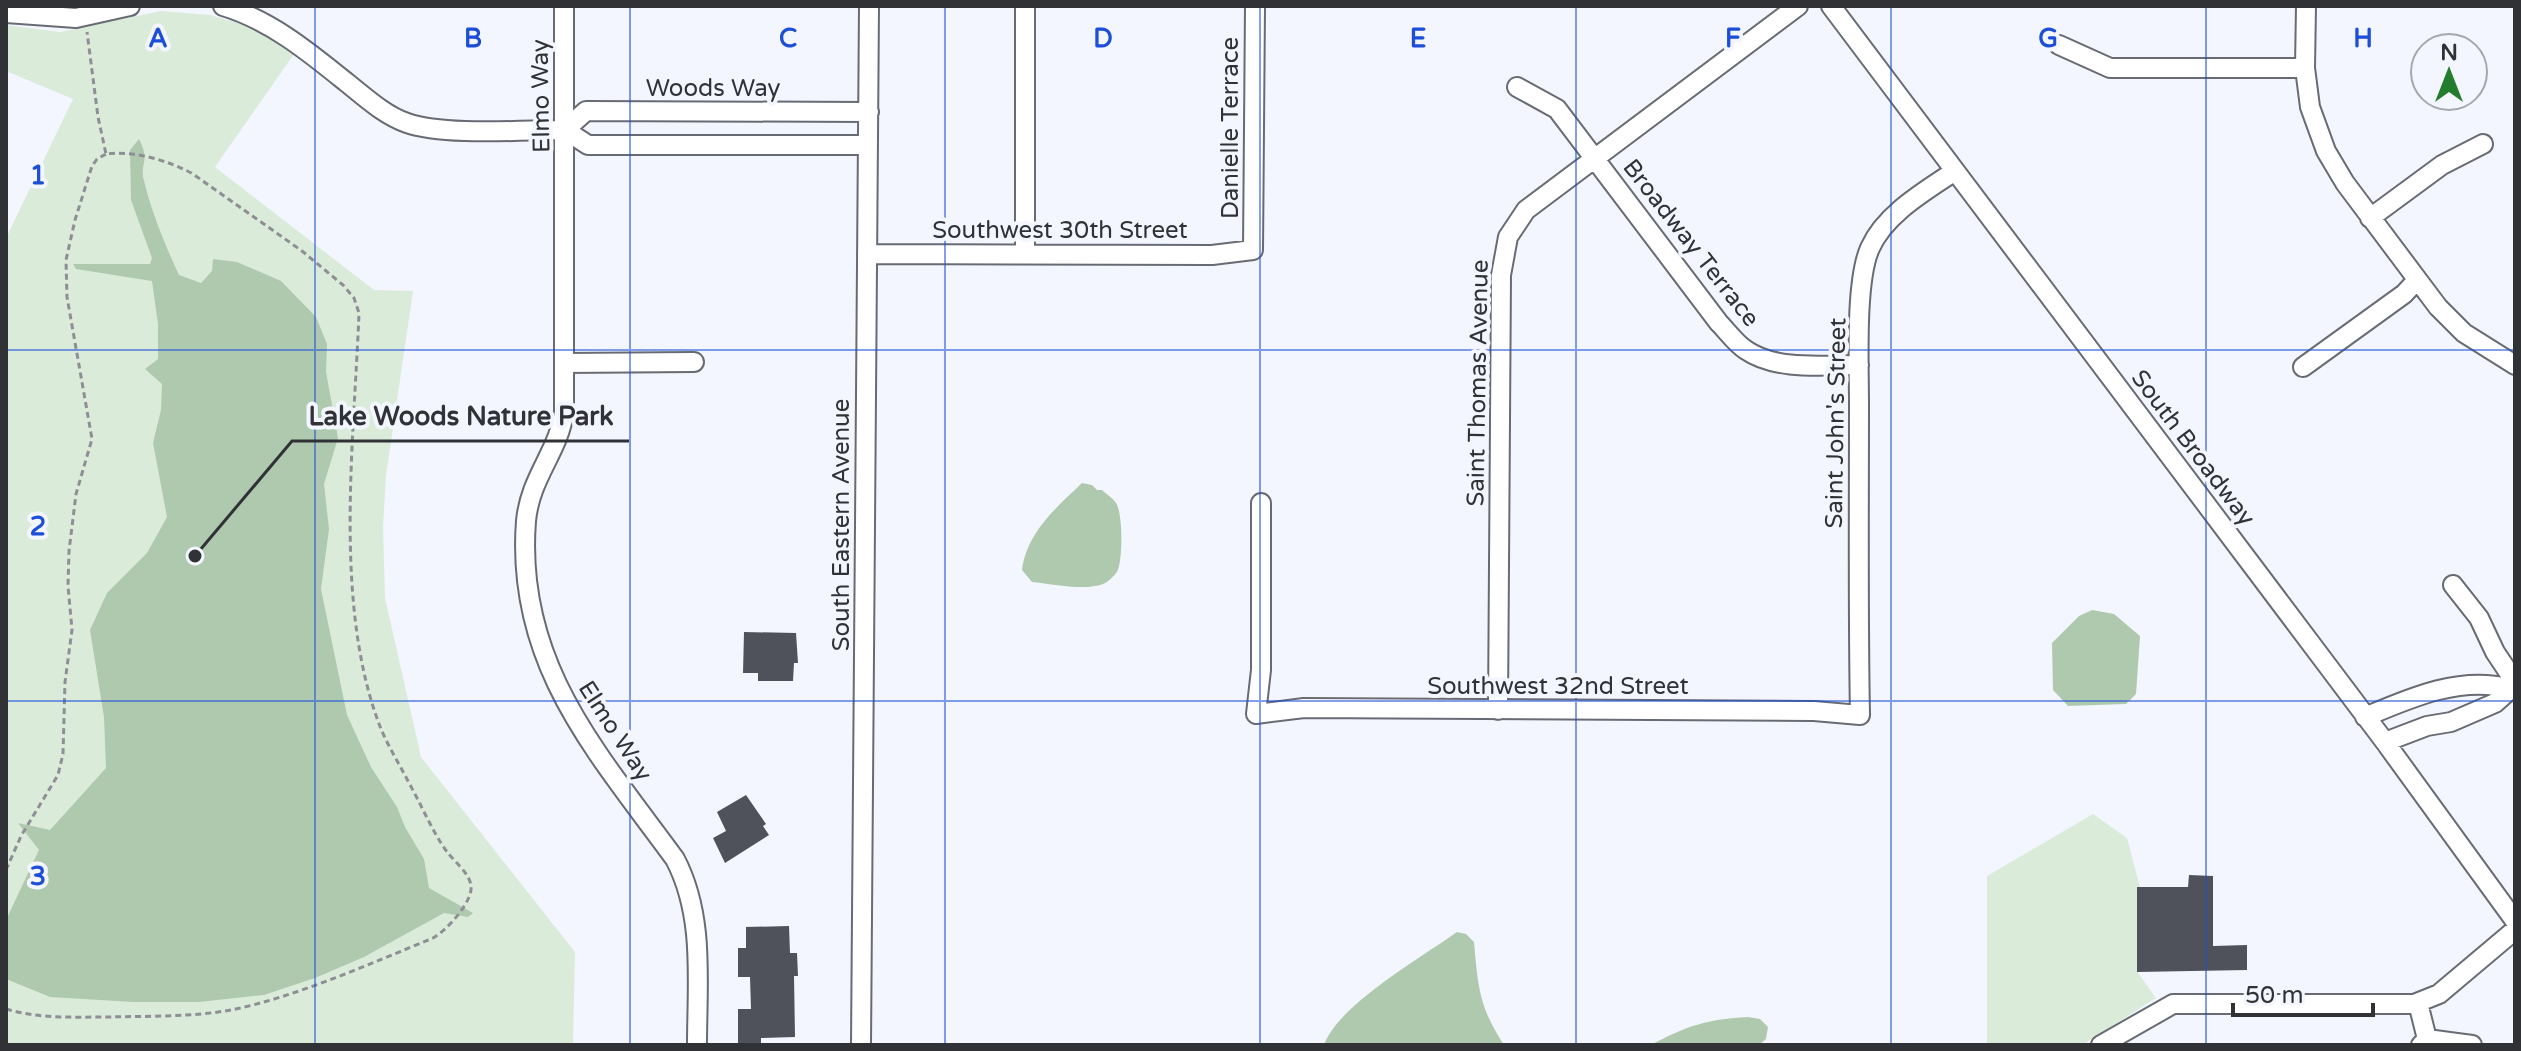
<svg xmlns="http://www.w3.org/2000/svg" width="2521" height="1051" viewBox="0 0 2521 1051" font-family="'Varela Round',sans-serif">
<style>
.green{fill:#dbebda}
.water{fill:#afc9ae}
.building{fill:#4f525a}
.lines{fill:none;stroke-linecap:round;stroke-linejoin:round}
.minor-casing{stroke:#676b73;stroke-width:22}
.path{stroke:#8d8f95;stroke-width:3;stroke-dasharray:6 4;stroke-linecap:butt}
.minor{stroke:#fff;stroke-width:18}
.grid{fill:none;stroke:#1d4ed8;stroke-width:2;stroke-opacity:0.55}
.labels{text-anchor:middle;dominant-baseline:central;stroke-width:8;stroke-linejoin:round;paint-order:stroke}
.street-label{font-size:24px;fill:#313236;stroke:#f3f6fe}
.grid-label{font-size:26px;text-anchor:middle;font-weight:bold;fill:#1d4ed8;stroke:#f3f6fe;stroke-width:8;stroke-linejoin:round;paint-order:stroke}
.leader{fill:none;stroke:#313236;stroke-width:3}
.callout-dot{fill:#313236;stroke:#f3f6fe;stroke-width:3}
.callout-label{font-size:26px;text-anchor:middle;font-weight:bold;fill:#313236;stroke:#f3f6fe;stroke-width:8;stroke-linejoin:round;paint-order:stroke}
</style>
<rect width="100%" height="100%" fill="#f3f6fe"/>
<path class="green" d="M161 11 210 15 252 27 294 54 215 167 374 290 413 291 386 476 383 526 385 598 421 757 575 952 573 1045H6L8 234 73 99 6 71V25L60 32Z
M2093 814 2127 838 2141 891 2138 973 2156 998 2082 1045H1987V876Z"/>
<path class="water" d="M139 139C151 162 139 163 144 181 152 213 165 245 179 275L201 283 212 271 213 259 237 262 281 281 316 317 327 344 326 372 338 438 324 484 329 529 321 589 347 715 371 767 397 807 405 827 424 859 429 888 473 913 468 917 444 913 364 957 315 978 264 995 199 1002H133L50 997 6 979V920L39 850 18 823 50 830 106 768 104 717 90 630 107 593 147 553 167 517 153 443 161 410 162 384 145 369 158 359V324L152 281 76 269 73 264H150L152 258 131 200 130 150Z
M1082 483 1092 485 1097 490H1102C1106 494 1113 498 1116 503 1123 513 1123 561 1117 572 1114 576 1107 583 1103 584 1085 591 1051 584 1032 582L1022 570C1027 532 1056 508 1082 483Z
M2092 610 2114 614 2140 636 2136 694 2126 704 2068 706 2053 690 2052 643 2079 616Z
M1457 932 1466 934 1474 942C1478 986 1479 1007 1504 1045H1324C1338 1005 1422 957 1457 932Z
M1748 1017 1760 1019 1768 1027 1766 1039 1759 1045H1651C1686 1026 1708 1019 1748 1017Z"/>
<path class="building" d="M744 632 796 633 798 663H794L793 681H758V673H743Z
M746 795 766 824 763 826 769 835 725 863 713 838 726 831 717 812Z
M2189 875 2213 876V946L2247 945V970L2137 972V887H2188Z
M789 926 790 953H797L798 976H794L795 1037 761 1038V1045H738V1009H751L750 977H738V948H746V927Z"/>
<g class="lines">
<defs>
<path id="minor" d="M223 6C270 20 309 52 346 82 365 97 384 115 407 123 444 136 523 130 565 130
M564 6V412C559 451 530 477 526 521 515 664 597 752 675 859 705 916 697 982 697 1045
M1831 6 2385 742 2515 921
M2306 6 2305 68 2310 107 2326 151 2345 183 2438 307 2464 333 2515 365
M6 13 76 18 130 6
M2059 45 2110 68H2305
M1517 87 1557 109 1719 323C1728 332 1736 344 1746 350 1776 371 1824 365 1859 365
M868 145H588L565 130 586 111 869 112
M2370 218 2442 165 2483 144
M1025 253V6
M867 254 1212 255 1253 250 1255 6
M564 363 694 362
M2303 367 2404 294 2417 280
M1261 503V670L1256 714 1304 708 1814 711 1860 715C1858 612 1859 508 1859 405 1859 366 1855 281 1870 248 1885 214 1925 191 1955 171
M2453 585 2479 618 2495 652 2515 682
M1498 710 1501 275 1508 237 1526 210 1798 6
M2365 717C2410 698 2459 676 2508 688
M2385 742 2427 726 2451 722 2495 703 2515 685
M2418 1003 2427 1039 2421 1045
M2427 1039 2472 1045
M861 1045 869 6
M2101 1045 2173 1004H2414L2439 994 2515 930"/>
</defs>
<use href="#minor" class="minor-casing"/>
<path class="path" d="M6 870 21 836 58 775 63 754 65 682 72 630 68 586 69 551 76 494 92 439 67 297 66 260 75 220 92 166 97 159 106 154
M6 1009C39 1019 75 1017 109 1017 149 1016 192 1017 231 1010 296 997 372 963 433 938 446 931 473 902 471 886 470 874 455 862 447 852 432 831 422 806 409 783 400 765 389 748 381 729 333 607 354 443 359 313L354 298 343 285 302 251 193 174C170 161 133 150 106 154L98 117 87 32"/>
<use href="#minor" class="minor"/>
</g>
<path class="grid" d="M315 6V1045M630 6V1045M945 6V1045M1260 6V1045M1576 6V1045M1891 6V1045M2206 6V1045M6 350H2515M6 701H2515"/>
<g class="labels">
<g class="street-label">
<text x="713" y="88">Woods Way</text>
<text transform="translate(541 96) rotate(-91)">Elmo Way</text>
<text transform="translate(1230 128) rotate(-90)">Danielle Terrace</text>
<text x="1060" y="230">Southwest 30th Street</text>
<text transform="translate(1691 243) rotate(52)">Broadway Terrace</text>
<text transform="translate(1478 383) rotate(-89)">Saint Thomas Avenue</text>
<text transform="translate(1836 423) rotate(-89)">Saint John's Street</text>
<text transform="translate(2193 448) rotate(53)">South Broadway</text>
<text transform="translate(841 525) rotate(-90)">South Eastern Avenue</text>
<text x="1558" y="686">Southwest 32nd Street</text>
<text transform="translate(615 731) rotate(57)">Elmo Way</text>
</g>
</g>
<g class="grid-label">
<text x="158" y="47">A</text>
<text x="473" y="47">B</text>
<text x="788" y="47">C</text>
<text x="1103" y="47">D</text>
<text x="1418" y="47">E</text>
<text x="1733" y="47">F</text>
<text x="2048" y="47">G</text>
<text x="2363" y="47">H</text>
<text x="38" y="184">1</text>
<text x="38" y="535">2</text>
<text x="38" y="885">3</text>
</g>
<path class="leader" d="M195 556L292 441H629"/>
<circle class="callout-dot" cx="195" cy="556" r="8"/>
<g class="callout-label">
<text x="461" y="425">Lake Woods Nature Park</text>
</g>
<rect width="2521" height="1051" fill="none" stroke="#313236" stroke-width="16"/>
<g transform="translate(2449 72)"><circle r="38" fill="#f3f6fe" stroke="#a5a8ae" stroke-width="2"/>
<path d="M0-6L14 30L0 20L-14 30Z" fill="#247d2c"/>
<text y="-12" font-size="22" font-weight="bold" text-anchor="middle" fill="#313236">N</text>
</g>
<path d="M2233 1003v12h140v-12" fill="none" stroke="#313236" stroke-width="4"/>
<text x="2245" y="1003" font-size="24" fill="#313236" stroke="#f3f6fe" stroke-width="6" paint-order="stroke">50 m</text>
</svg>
